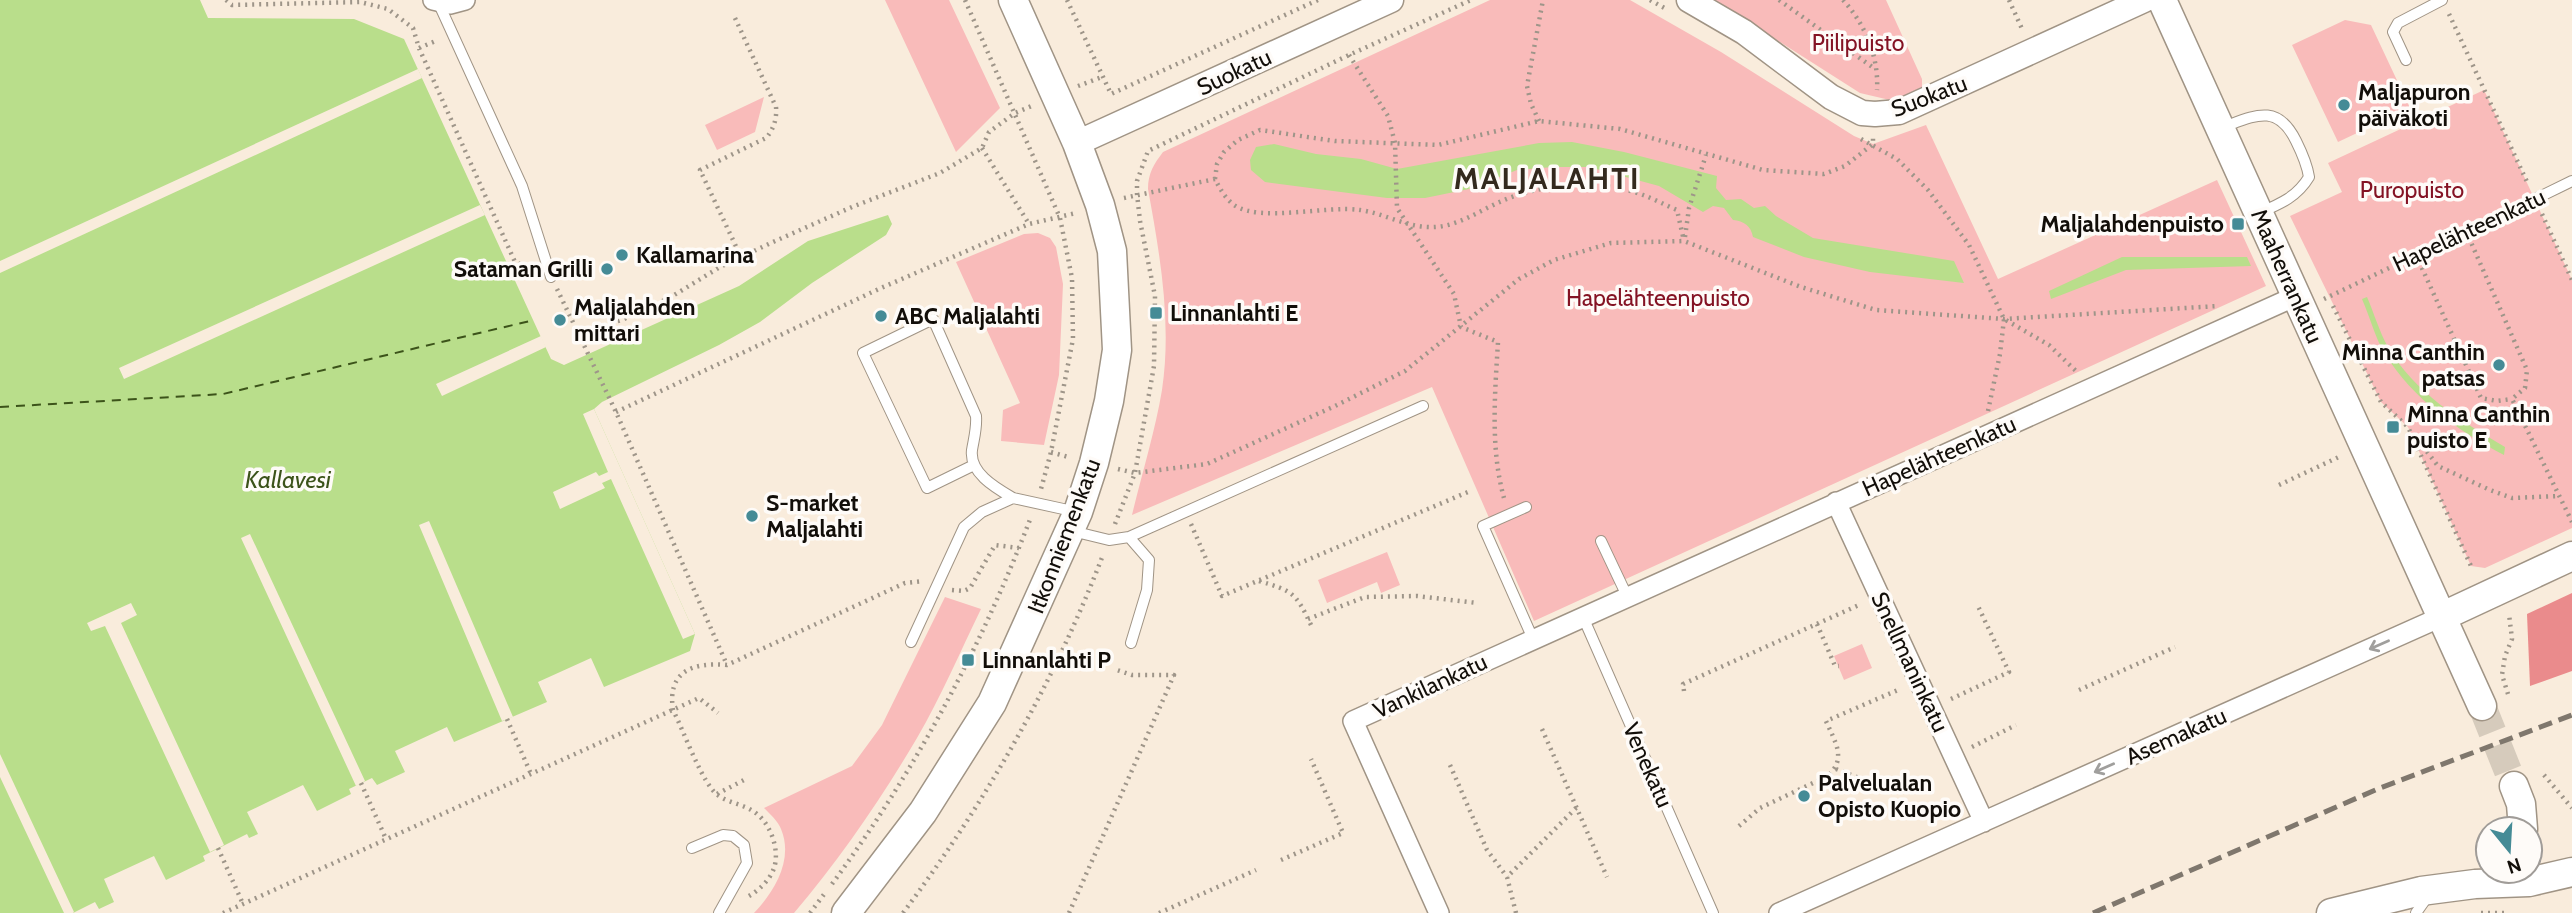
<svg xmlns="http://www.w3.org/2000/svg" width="2572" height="913" viewBox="0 0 2572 913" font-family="Cabin,sans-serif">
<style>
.green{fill:#f9bbba}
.forest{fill:#ea8b8c}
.water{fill:#b9de8b}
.pier{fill:#f9ecdc}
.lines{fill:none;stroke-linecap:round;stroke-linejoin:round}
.ferry{stroke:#3c531a;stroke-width:2;stroke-dasharray:9 7;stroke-linecap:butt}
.secondary-tunnel{stroke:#d6cbbc;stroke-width:28;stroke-dasharray:28 14;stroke-linecap:butt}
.service-casing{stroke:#a09485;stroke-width:12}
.minor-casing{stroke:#a09485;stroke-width:22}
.tertiary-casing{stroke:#a09485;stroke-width:27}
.secondary-casing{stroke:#a09485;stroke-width:31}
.path{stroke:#9e9589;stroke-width:4.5;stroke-dasharray:2 5;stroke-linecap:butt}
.service{stroke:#fff;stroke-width:10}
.minor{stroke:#fff;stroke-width:19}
.tertiary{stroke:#fff;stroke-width:24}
.secondary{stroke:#fff;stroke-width:28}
.rail{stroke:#7f776d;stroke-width:5;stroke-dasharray:14 7;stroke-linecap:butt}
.oneway{stroke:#a09f9d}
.poi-dot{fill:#458b96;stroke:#fefbf8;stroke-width:2.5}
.labels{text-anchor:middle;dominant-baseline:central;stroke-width:7;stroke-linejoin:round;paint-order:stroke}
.park-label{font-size:23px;fill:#841324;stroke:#fefbf8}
.street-label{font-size:23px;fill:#120e09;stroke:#fefbf8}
.poi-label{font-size:23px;font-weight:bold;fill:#120e09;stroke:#fefbf8;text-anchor:start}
.water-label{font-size:24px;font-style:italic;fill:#3c531a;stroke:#fefbf8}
.district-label{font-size:30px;font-weight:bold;letter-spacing:2px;fill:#33291d;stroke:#fefbf8}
</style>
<rect width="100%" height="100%" fill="#f9ecdc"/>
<path class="green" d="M885 0H949L1000 108 956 152Z
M1490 0H1630L1721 52 1854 136 1873 144 1926 125 1998 279 2217 180 2266 286 1534 621 1432 387 1132 515C1142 473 1155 432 1162 390 1172 323 1160 255 1148 189 1148 173 1154 164 1163 152Z
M1714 0H1886L1922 79V87L1894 101 1860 93Z
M2345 20 2371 25 2410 108 2338 142 2292 45Z
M2484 90 2572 280V528L2485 568 2471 566 2408 427 2381 402 2290 216 2342 192 2328 163Z
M764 97 755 132 717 150 705 125Z
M1038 233 1050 238 1056 247 1063 284 1059 375 1044 445 1001 441 1003 410 1020 403 956 262 1024 234Z
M1387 552 1400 585 1381 593 1377 582 1327 603 1318 580Z
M945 597 981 609C960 652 941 697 917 738 881 799 840 859 794 913H754C774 892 794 860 781 829 778 821 770 814 764 808L852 766 882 725Z
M1862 644 1872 668 1844 680 1834 656Z"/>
<path class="forest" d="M2572 593V671L2530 686 2527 614Z"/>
<path class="water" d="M0 0H200L208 18 354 19 404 39 551 359 564 365 739 286 808 241 888 215 892 224 886 235 812 283 760 322 719 345 602 402 594 409 695 634 690 651 604 687 591 658 538 682 547 702 454 742 447 727 395 751 405 772 377 785 372 778 349 789 351 794 317 811 303 785 247 812 258 834 249 838 247 834 203 856 205 861 166 880 154 856 104 879 114 902 99 909 95 902 73 913H0Z
M1572 142 1624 152 1717 176 1716 188 1726 200 1741 199 1754 208 1765 206 1776 216 1813 238 1954 261 1964 283 1870 272 1804 257 1753 237C1751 226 1744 221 1733 220L1724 208 1713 206 1703 212 1659 186 1589 167H1553L1517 170 1469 189 1425 198H1387L1265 182 1251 170 1250 160 1256 147 1274 144 1316 154 1361 159 1397 169 1539 143Z
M2122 257H2247L2251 266 2126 270 2051 299 2049 291Z
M2367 297C2374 313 2379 331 2388 347 2414 392 2461 421 2505 447L2504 455C2458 431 2413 399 2385 354 2375 338 2370 317 2362 299Z"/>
<path class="pier" d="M418 69 422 78 0 273V261Z
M480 205 485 215 124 379 119 368Z
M541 336 546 347 442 396 436 384Z
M594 409 695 634 683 639 611 479 602 483 605 488 560 509 553 492 596 472 599 476 608 472 583 414Z
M429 521 513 717 502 721 419 525Z
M250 534 365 781 356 786 241 538Z
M131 603 137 615 121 623 224 845 210 852 105 626 91 631 87 623Z
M0 754 74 912 73 913H64L0 777Z"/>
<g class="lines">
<path class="ferry" d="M0 407 223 394 534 320"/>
<path class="secondary-tunnel" d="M2482 706 2514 786"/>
<defs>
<path id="service" d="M438 2 522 186 551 277
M2406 60 2393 32 2398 23 2442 0
M2221 128C2254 116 2277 102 2296 141 2302 153 2307 164 2309 177 2297 197 2280 204 2259 213
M2535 199 2572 181
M974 465 927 488 863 353 933 319 976 416C977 428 974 438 972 450 969 473 996 488 1013 498
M1526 507 1483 526 1533 639
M1072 531 1109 540 1129 537 1149 560 1147 590 1131 643
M1129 537 1423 406
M1601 541 1627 596
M1583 617 1713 913
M911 642 964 527 982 512 1013 498 1077 512
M692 848 723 835 733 836 744 845 747 863 719 913
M2416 913 2428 896"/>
<path id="minor" d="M433 0 450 4 465 0
M1836 502 1984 822
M1439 913 1353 721 2296 296
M1779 913 2441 617"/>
<path id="tertiary" d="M1689 0 1744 32 1831 97 1862 113 1875 114 1899 112 2144 0
M1077 143 1391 0"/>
<path id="secondary" d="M2162 0 2482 706
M2441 617 2572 556
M2514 786 2521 804 2523 829
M846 913 923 812 992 703 1078 512 1094 463 1109 401 1117 350 1112 251 1100 205 1077 143 1013 0
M2331 913 2421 891 2475 884 2529 882 2572 872"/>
</defs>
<use href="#service" class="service-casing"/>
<use href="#minor" class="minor-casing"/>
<use href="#tertiary" class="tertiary-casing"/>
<use href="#secondary" class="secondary-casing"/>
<path class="path" d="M226 0 232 5 360 2 388 9 413 28 419 48 515 262 530 268
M965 0 1060 218 1072 278 1073 339 1051 452 1041 489
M1067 0 1111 94 1318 0
M1650 0 1668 10
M1779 0 1875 69
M1843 0C1865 24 1879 57 1877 90
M2009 0 2023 31
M2449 14 2528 184
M735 18 776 107C777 118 774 129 766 138L700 170 741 257
M419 48 438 40
M1349 55 1388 116 1395 143 1397 208 1454 294 1461 327 1498 342C1495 393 1490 448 1504 498
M1078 86 1102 77
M1539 121 1531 104 1527 86 1543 0
M1861 139 1897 159 1928 190 1969 245 2004 319 2049 345 2077 372
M982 148 1029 224
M1215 179 1217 164 1224 152 1238 140 1260 130 1335 141 1438 145 1539 121 1620 129 1763 170 1824 174 1845 166 1873 144V138
M1124 198 1215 179C1220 189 1225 198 1234 205 1260 223 1327 205 1360 210 1382 213 1405 226 1427 227 1455 229 1478 211 1502 201 1542 183 1601 179 1643 195 1654 199 1665 205 1677 210L1684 241
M2542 214 2572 280
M2466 231 2527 370 2525 388 2512 399 2572 522
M1685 237 1689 208 1706 155
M2416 255 2481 398 2497 401 2512 399
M557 289 616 412 727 665
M2324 299 2521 205
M2333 306 2381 402 2408 427 2471 566
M578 335 624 319 671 297 720 267 773 242 852 207 940 173 982 148 989 132 1015 113 1034 105
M1988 411 2000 354 2004 319
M616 412 881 288 1029 224 1076 213
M2414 435 2438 466 2490 490 2512 498 2559 496
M1051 452 1068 457
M1118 469 1135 473 1207 464 1335 406 1405 371 1519 279 1554 260 1611 243 1684 241 1801 287 1876 310 2004 319 2218 306
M2279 485 2341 456
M1115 524 1135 473 1154 366 1155 296 1140 221 1137 194V181L1148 151 1349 55 1471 0
M1191 524 1222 596 1468 492
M1259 581C1293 591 1296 593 1311 625
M952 590 964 591 970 588 995 545 1019 548
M1308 619 1365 597 1417 596 1477 603
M1817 624 1835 666H1839
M2079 690 2175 647
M1684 691 1683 684 1859 605
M2508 694 2502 675 2505 656 2512 639 2509 614
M1951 699 2009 672 1977 604
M507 719 531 774
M1542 729 1607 877
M1972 747 2016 725
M1450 765 1487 850 1507 877
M1836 769 1872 783
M2544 775 2572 808
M361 783 386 839
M717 794 744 780
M1739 826 1760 808 1828 776C1847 758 1835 742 1826 721L1898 690
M218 848 243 904
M1281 860 1343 833 1311 759
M832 884C915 771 981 648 1031 517
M749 896C759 890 770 880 774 868 780 851 771 825 757 814 743 802 722 804 711 788 697 769 684 732 673 710 667 671 693 662 727 665L905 583 923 581
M223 913 699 698 718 713
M810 913 825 893
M903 913C985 803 1054 683 1103 555
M1069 913 1174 675H1132L1117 670
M1159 913 1256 870
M1516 913 1507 877 1577 807
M2481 913H2507"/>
<use href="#service" class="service"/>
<use href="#minor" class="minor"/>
<use href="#tertiary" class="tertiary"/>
<use href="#secondary" class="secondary"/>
<path class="rail" d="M2093 913 2380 788 2572 715"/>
</g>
<defs><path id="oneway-shaft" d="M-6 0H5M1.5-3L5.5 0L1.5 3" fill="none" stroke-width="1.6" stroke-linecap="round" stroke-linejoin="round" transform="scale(1.75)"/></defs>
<g class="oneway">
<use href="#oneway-shaft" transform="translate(2379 645) rotate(156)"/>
<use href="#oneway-shaft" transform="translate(2104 768) rotate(156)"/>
</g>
<g class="poi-dot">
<circle cx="2344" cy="105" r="7"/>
<rect x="2231" y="217" width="14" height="14" rx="3.5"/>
<circle cx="622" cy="255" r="7"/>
<circle cx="607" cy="269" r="7"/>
<rect x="1149" y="306" width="14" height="14" rx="3.5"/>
<circle cx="881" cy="316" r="7"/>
<circle cx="560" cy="320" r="7"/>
<circle cx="2499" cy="365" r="7"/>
<rect x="2386" y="420" width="14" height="14" rx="3.5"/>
<circle cx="752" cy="516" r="7"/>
<rect x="961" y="653" width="14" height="14" rx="3.5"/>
<circle cx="1804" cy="796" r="7"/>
</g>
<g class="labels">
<g class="park-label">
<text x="1858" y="43">Piilipuisto</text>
<text x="2412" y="190">Puropuisto</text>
<text x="1658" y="298">Hapelähteenpuisto</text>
</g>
<g class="street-label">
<text transform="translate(1234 72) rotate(-25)">Suokatu</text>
<text transform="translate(1929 96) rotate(-21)">Suokatu</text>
<text transform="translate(2469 230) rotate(-25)">Hapelähteenkatu</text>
<text transform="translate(2287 276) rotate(66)">Maaherrankatu</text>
<text transform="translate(1939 456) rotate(-24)">Hapelähteenkatu</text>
<text transform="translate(1064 536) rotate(-69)">Itkonniemenkatu</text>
<text transform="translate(1910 662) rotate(65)">Snellmaninkatu</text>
<text transform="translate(1430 686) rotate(-25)">Vankilankatu</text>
<text transform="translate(2176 736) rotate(-24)">Asemakatu</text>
<text transform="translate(1648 765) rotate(66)">Venekatu</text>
</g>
<g class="poi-label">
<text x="2358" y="92">Maljapuron<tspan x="2358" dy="26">päiväkoti</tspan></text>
<text x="2224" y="224" text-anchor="end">Maljalahdenpuisto</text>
<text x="636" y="255">Kallamarina</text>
<text x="593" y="269" text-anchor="end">Sataman Grilli</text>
<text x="574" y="307">Maljalahden<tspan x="574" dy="26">mittari</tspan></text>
<text x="1170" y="313">Linnanlahti E</text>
<text x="895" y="316">ABC Maljalahti</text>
<text x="2485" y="352" text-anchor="end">Minna Canthin<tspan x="2485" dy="26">patsas</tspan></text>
<text x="2407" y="414">Minna Canthin<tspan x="2407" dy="26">puisto E</tspan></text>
<text x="766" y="503">S-market<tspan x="766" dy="26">Maljalahti</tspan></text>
<text x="982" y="660">Linnanlahti P</text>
<text x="1818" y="783">Palvelualan<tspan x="1818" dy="26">Opisto Kuopio</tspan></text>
</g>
<g class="water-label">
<text x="288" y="479">Kallavesi</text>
</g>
<g class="district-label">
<text x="1547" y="178">MALJALAHTI</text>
</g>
</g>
<g transform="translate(2509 850) rotate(162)"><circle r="33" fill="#fefbf8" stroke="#a09c98" stroke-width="2"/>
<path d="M0-5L12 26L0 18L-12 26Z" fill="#458b96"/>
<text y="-10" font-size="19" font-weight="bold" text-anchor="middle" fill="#120e09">N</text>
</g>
</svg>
